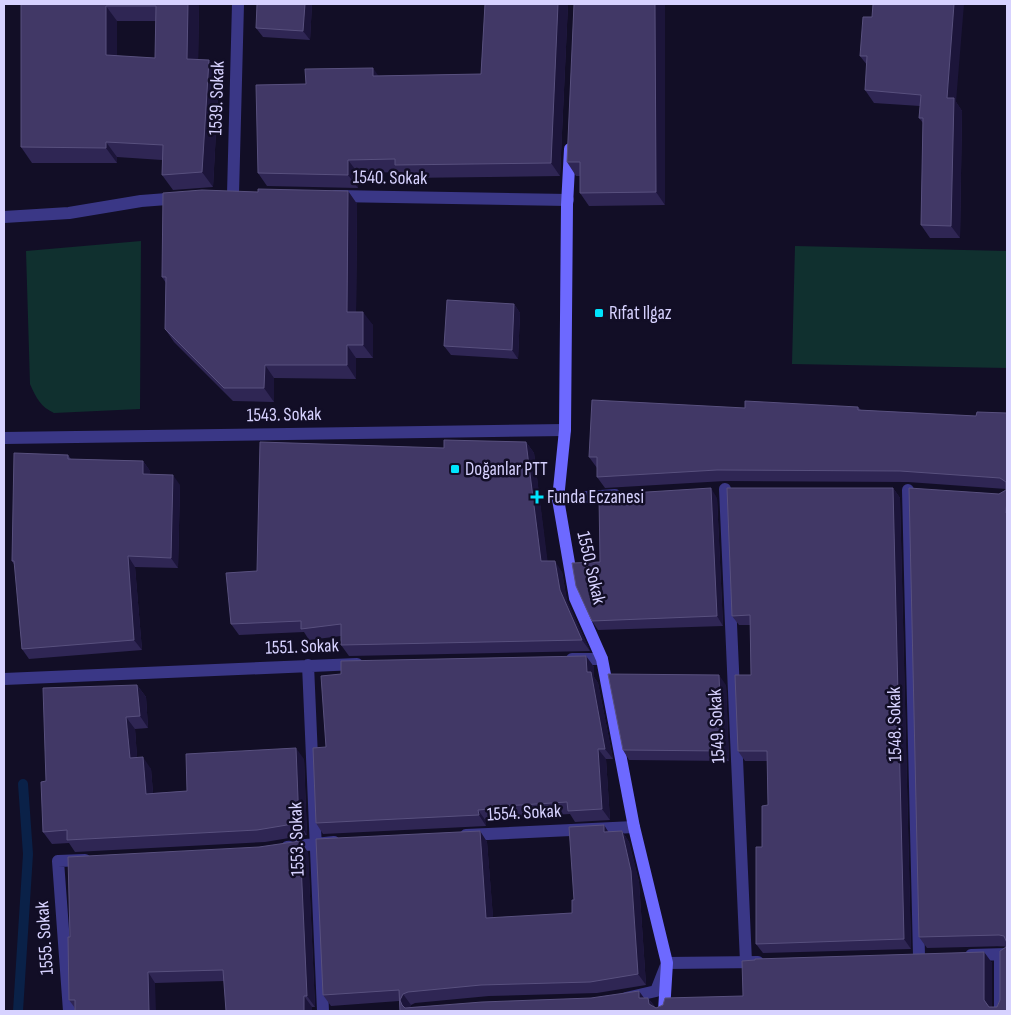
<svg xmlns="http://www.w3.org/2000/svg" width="1011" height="1015" viewBox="0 0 1011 1015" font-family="'Sofia Sans Condensed',sans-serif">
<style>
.green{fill:#10302f}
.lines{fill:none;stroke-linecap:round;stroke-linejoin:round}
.stream{stroke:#0a2148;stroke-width:10}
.street{stroke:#3a3786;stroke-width:12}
.secondary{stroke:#6d69ff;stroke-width:12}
.wall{fill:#2f2654;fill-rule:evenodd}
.shaded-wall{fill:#1c153a}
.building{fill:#413866;stroke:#58507e;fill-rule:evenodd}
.poi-dot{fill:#00e4fd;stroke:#120e26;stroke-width:2}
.labels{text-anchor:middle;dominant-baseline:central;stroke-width:5;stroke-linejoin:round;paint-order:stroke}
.street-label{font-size:19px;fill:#d7d2ff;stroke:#120e26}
.poi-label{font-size:19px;fill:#d7d2ff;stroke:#120e26;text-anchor:start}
</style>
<rect width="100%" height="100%" fill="#120e26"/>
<path class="green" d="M141 241 140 409 54 413C41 407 36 398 30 384L26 251Z
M795 246 1007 251V368L792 364Z"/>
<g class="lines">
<path class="stream" d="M18 1011 28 854 23 784"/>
<path class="street" d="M233 194 238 4
M335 196 568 200
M4 217 69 213 141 201 180 198
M4 438 565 430
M725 489 746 962
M908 490 919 956
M558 499 615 495
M572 659H602
M308 665 323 1011
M4 679 357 664
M466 835 634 827
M287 847 334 842
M971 955 1007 954
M1000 955V1011
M626 998 656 991 667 963 758 962
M69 1011 58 861 85 860"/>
<path class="secondary" d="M570 149 567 205 565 430 558 499 575 598 602 659 634 827 667 963 664 1011"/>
</g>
<path class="wall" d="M21 4H199L198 60H209L219 76 213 187 173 190 162 175V160L117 157V163H32L21 147ZM117 21H156L155 58 117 56Z
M312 4 310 40 263 37 256 28Z
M485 4H568L560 176 405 178 401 172 358 173V188L267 186 258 173 306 84 379 76 481 74Z
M574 4 665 205 589 206 580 193V176H576L567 162Z
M872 17 956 102 962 111 960 238H930L921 225 923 123 919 118 920 106 874 103 865 90 867 65 860 56Z
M348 191 357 204 356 312 373 325V358H356V379L274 378V402L233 401 174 342 165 329 166 283 162 277 258 192Z
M514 304 520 313 518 359 451 355 444 346Z
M858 407 861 410 976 416 1007 413V1011H400L399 1001 331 1006 323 995 480 831 487 842 493 918 572 913 574 900 604 825 608 832 622 831 629 842 639 882 646 985 597 993 489 996 415 1003 411 1005 410 1007 648 998 656 1008 743 996 984 952 992 963V1007H997L1000 1000 1007 946 927 948 919 937 999 494 1006 490V489L908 482 725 481 605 488 597 477V468L589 457 745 408Z
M526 442 534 453 547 561 562 572 567 601 590 651 349 656 341 645V636L309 640 304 632 239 635 231 624 257 571 444 448Z
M68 455 71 459 143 461 150 471V474L180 485 178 568 135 567 142 650 29 659 22 649 15 566 12 561Z
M893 488 900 498 911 949 763 953 756 944 762 847 768 805 767 761H745L738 751 751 675 750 625H739L732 616Z
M717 498 723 626 598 630 592 621 600 562Z
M586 656 594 667V677L598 683 613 759H606L610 820 575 822 570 814 498 818V820L486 821V826L323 834 316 823 326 747Z
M137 685 146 697 148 728 135 729 137 757 151 769 153 793 187 791 304 759 307 835 265 842 75 852 69 843 52 844 43 832 46 781Z
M726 685 729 761 629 760 623 750Z
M308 852 315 1007H312L224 981 155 983 75 1008 69 1000 70 937Z"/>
<path class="shaded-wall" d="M188 4H199L198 74 187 59Z
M305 4H312L310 40 303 31Z
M558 4H568L560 176 551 163Z
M655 4H665V205L656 192Z
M954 4H964L956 102 962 111 960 238 951 226 947 98Z
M106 6 117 21V70L106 55Z
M209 60 219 76 213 187 202 172Z
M373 68 382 81 373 76Z
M106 142 117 157V163L106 148Z
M348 160 358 173V188L348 175Z
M348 191 357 204 356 325 347 312Z
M514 304 520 313 518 359 512 350Z
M363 312 373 325V358L363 345Z
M347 345 356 358V379L347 365Z
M265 365 274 378V402L264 388Z
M526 442 534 453 549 572 541 561Z
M143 461 150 471V484L143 474Z
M173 475 180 485 178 568 171 558Z
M711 488 717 498 723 626 717 616Z
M893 488 900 498 911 949 904 939Z
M128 556 135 567 142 650 134 640Z
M555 561 562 572 567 601 590 651 582 640 560 590Z
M586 656 594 667V677L598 683 613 759 605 749 587 672Z
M719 675 726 685 729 761 722 751Z
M137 685 146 697 148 728 140 716Z
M126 717 135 729 138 770 130 758Z
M296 748 304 759 307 835 299 823Z
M598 749 606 759 610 820 602 809Z
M143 757 151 769 154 805 146 794Z
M490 807 498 818V820L490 809Z
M478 810 486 821V826L479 815Z
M604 825 611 836 604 832Z
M480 831 487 842 494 929 486 918Z
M622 831 629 842 639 882 646 985 638 974Z
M300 841 308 852 315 1007 307 996Z
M984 952 992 963V1011L984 1000Z
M148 972 155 983 156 1011H149Z
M639 991 647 1002 639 998Z
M403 994 411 1005 408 1011 402 1005 400 1000Z
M304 996 312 1007V1011H304Z
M648 998 656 1009 649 1004Z"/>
<path class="building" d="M21 4H188L187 59 209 60 202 172 162 175 163 145 106 142V148L21 147ZM106 6H156L155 58 106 55Z
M257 4H305L303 31 256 28Z
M485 4H558L551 163 395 165V159L348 160V175L258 173 256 85 306 84 305 69 373 68V76L481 74Z
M574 4H655L656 192 580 193V162H567Z
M873 4H954L947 98H954L951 226 921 225 923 118H919L921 95 865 90 867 56H860L863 17H872Z
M258 189 348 191 347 312H363V345H347V365H265L264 388H224L165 329 166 277H162L163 193 202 190 258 192Z
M447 300 514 304 512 350 444 346Z
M592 400 745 408V401L858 407V410L976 416 977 412 1007 413V497L1006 513H1007V943L1004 936 999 935 919 937 909 488 999 494 1006 490V482L1000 478 900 471 717 470 597 477V457H589Z
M444 440 526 442 541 561H555L560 590 582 640 341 645V624L301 629V621L231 624 226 573 257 571 260 442 444 448Z
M14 453 68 455V459L143 461V474L173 475 171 558 128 556 134 640 22 649 14 561H12Z
M711 488 717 616 592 621 576 586 572 563 600 562 599 495Z
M727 488H893L904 939 756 944V847H762V806L768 805 767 751H738L735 675H751L750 615 732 616Z
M586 656 587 672H591L605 749H598L602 809 568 811 567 802 490 807V809L478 810 479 815 316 823 313 748 326 747 321 676 341 674V661Z
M608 674 719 675 722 751 623 750Z
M137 685 140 716 126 717 130 758 143 757 146 794 187 791 186 754 296 748 299 823 257 830 67 840V830L43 832 41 782 46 781 43 688Z
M604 825V832L622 831 631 871 638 974 590 982 481 985 408 992 403 994 400 1000 402 1005 405 1008 482 1002 591 998 639 991V998H648L649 1004 656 1008 663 1005 665 998 743 996 742 961 755 960V959L984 952V1000L989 1007H997L1000 1000V951L1006 947 1007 944V1011H400L399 990 323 995 316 839 480 831 486 918 572 913V900H574L569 827Z
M300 841 307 996H304V1011H226L223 970 148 972 149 1011H75V1000H69L68 937H70L68 857 259 847Z"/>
<g class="poi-dot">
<rect x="594" y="308" width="10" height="10" rx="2.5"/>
<rect x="450" y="464" width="10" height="10" rx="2.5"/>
<path d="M534.5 489.5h5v5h5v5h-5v5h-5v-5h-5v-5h5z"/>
</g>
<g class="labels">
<g class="street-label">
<text transform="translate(217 98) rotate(-88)">1539. Sokak</text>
<text transform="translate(390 178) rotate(1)">1540. Sokak</text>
<text transform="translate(284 415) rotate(-1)">1543. Sokak</text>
<text transform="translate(591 568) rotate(77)">1550. Sokak</text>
<text transform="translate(302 647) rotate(-2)">1551. Sokak</text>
<text transform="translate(895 724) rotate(-91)">1548. Sokak</text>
<text transform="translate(717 726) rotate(-93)">1549. Sokak</text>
<text transform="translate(524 813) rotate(-3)">1554. Sokak</text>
<text transform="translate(297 839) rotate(-92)">1553. Sokak</text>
<text transform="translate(45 938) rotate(-94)">1555. Sokak</text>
</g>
<g class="poi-label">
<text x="609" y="313">Rıfat Ilgaz</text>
<text x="465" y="469">Doğanlar PTT</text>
<text x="547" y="497">Funda Eczanesi</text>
</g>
</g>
<rect width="1011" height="1015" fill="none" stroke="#d7d2ff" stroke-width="10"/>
</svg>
